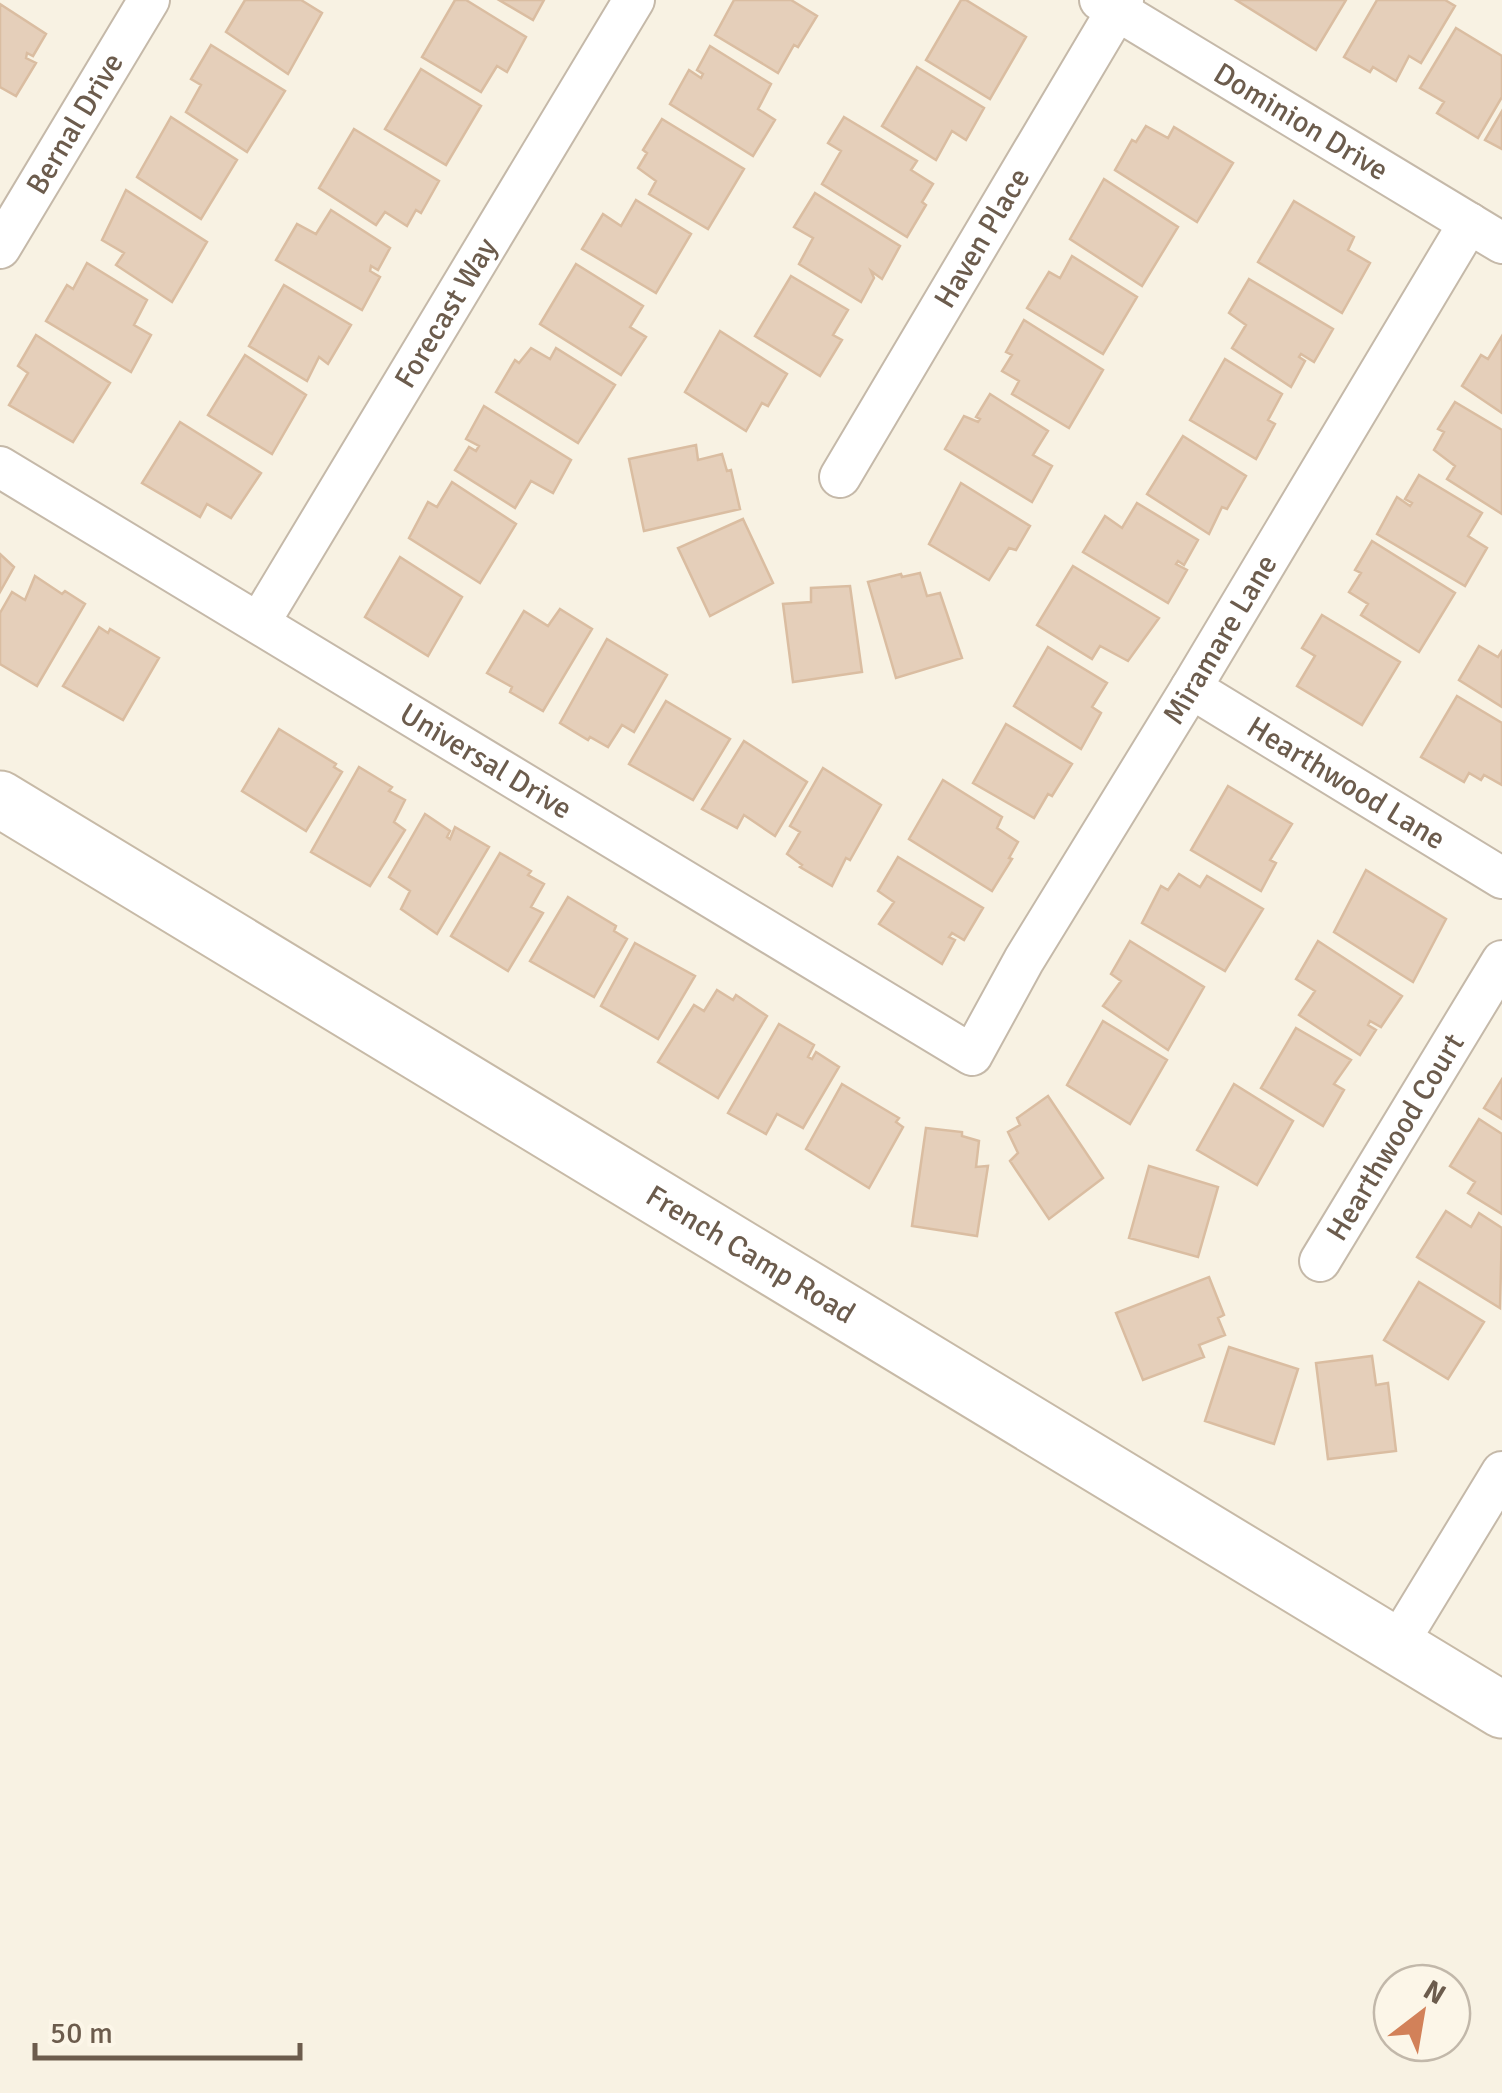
<svg xmlns="http://www.w3.org/2000/svg" width="1502" height="2093" viewBox="0 0 1502 2093" font-family="Signika,sans-serif">
<style>
.building{fill:#e5cfba;stroke:#dabda1;stroke-width:2.5}
.lines{fill:none;stroke-linecap:round;stroke-linejoin:round}
.street-casing{stroke:#c5b9a9;stroke-width:44}
.secondary-casing{stroke:#c7baa7;stroke-width:59}
.street{stroke:#fff;stroke-width:40}
.secondary{stroke:#fff;stroke-width:55}
.labels{text-anchor:middle;dominant-baseline:central;stroke-width:9;stroke-linejoin:round;paint-order:stroke}
.street-label{font-size:30px;fill:#6c5c4d;stroke:#fcf6e8}
</style>
<rect width="100%" height="100%" fill="#f8f2e3"/>
<path class="building" d="M245 0H301L322 13 288 74 226 32Z
M455 0H466L526 37 507 72 497 66 481 92 422 57Z
M499 0H544L533 20Z
M734 0H791L817 16 798 47 794 45 778 73 715 35Z
M961 0H966L1026 37 990 99 926 60Z
M1236 0H1346L1316 50Z
M1377 0H1445L1455 6 1421 63 1409 56 1396 81 1373 67 1370 72 1344 57Z
M0 4 46 34 33 56 27 53 26 58 36 63 16 96 0 87Z
M1456 28 1502 56V97L1478 138 1437 113 1444 102 1420 88Z
M211 45 285 91 247 152 186 112 201 85 191 79Z
M710 46 771 84 758 109 775 120 753 156 670 104 689 70 701 78 703 74 697 70Z
M917 67 984 108 966 140 952 131 936 160 882 126Z
M421 69 481 106 446 165 385 129Z
M1502 111V149L1485 140Z
M171 117 237 160 201 219 137 177Z
M844 117 917 161 911 170 933 184 922 202 926 205 907 237 822 184 841 151 828 143Z
M662 119 744 169 708 229 649 194 656 181 638 168 647 153 643 150Z
M1146 126 1168 138 1174 127 1233 163 1197 222 1115 170 1132 140 1136 142Z
M354 129 439 181 421 213 416 210 407 226 385 212 376 225 319 188Z
M1104 179 1178 227 1142 286 1070 239Z
M126 190 207 242 172 302 116 265 124 253 102 240Z
M815 193 900 246 882 279 871 271 874 278 861 302 799 264 813 238 794 227Z
M636 200 691 234 656 293 582 249 603 214 621 226Z
M1294 201 1354 237 1348 250 1370 263 1342 313 1258 262Z
M331 210 390 248 378 270 371 266 370 271 380 277 362 310 276 260 297 224 316 234Z
M1072 256 1137 297 1103 354 1027 308 1049 272 1060 278Z
M87 263 147 300 134 325 151 335 131 372 46 321 67 285 73 289Z
M576 264 643 306 630 327 646 337 621 375 540 324Z
M791 276 848 310 833 335 842 340 820 376 755 336Z
M1249 279 1333 329 1314 362 1301 354 1299 357 1305 361 1291 387 1232 348 1246 325 1229 313Z
M284 285 351 325 328 364 319 357 307 381 249 346Z
M1024 320 1103 370 1069 428 1012 394 1019 381 1002 371 1012 355 1006 352Z
M720 331 787 374 768 406 762 403 746 431 685 392Z
M36 335 110 383 73 442 9 405 28 373 18 366Z
M1502 336V413L1462 386 1481 355 1488 359Z
M531 348 550 359 556 348 615 385 578 443 496 392 515 360 519 363Z
M245 355 306 395 272 454 208 415Z
M1225 359 1282 394 1268 420 1275 424 1256 459 1190 420Z
M990 394 1048 431 1033 455 1052 466 1032 502 945 449 964 416 978 422 980 419 976 417Z
M1455 402 1502 430V514L1447 479 1455 466 1434 450 1444 432 1438 429Z
M484 406 571 460 553 493 531 481 515 508 455 470 469 447 476 451 479 446 466 439Z
M180 422 261 473 231 518 207 504 200 517 142 483Z
M1183 436 1246 476 1227 509 1222 507 1209 534 1147 494Z
M696 445 698 460 722 454 727 471 731 470 740 509 644 531 629 459Z
M1419 475 1482 513 1468 536 1487 548 1465 586 1377 534 1397 497 1410 506 1412 503 1405 499Z
M452 482 516 524 480 583 409 538 428 502 437 507Z
M961 483 1030 526 1016 550 1009 548 989 580 929 544Z
M1137 503 1198 540 1184 565 1178 561 1176 564 1187 570 1168 603 1083 552 1105 516 1122 528Z
M743 519 773 583 710 616 678 548Z
M1372 541 1455 593 1419 652 1361 615 1368 604 1349 592 1361 573 1355 570Z
M0 554 14 567 0 592Z
M400 557 462 597 428 656 365 617Z
M1073 566 1159 618 1128 661 1100 646 1092 659 1037 625Z
M920 573 927 596 940 593 962 658 896 678 868 582 901 574 902 577Z
M35 576 62 594 65 591 85 604 37 686 0 664V613L12 592 25 600Z
M850 586 862 672 793 682 783 604 811 602V588Z
M560 609 592 629 543 711 510 692 512 687 487 673 524 611 548 626Z
M1322 615 1400 662 1362 725 1297 686 1315 656 1302 648Z
M99 627 108 633 110 629 159 658 123 720 63 686Z
M607 639 667 675 634 732 622 725 608 747 590 737 588 740 560 723Z
M1479 646 1498 657 1502 651V707L1459 680Z
M1048 647 1107 683 1092 707 1101 713 1081 749 1014 706Z
M1457 696 1502 723V785L1484 775 1481 780 1469 773 1464 782 1421 757Z
M666 701 730 739 693 800 629 764Z
M1006 724 1072 764 1052 796 1048 794 1034 818 973 783Z
M279 729 336 764 334 767 342 772 306 831 242 791Z
M744 741 807 782 775 836 744 815 737 828 702 809Z
M359 767 392 787 389 791 405 800 394 822 405 830 370 886 311 852Z
M823 768 881 805 850 860 846 858 832 886 800 867 802 865 787 854 800 832 790 826Z
M943 780 1002 817 997 828 1018 842 1009 858 1012 859 992 891 909 839Z
M1228 786 1292 824 1270 860 1276 863 1261 891 1191 850Z
M425 814 450 831 447 837 450 839 455 827 489 847 437 934 401 909 410 891 389 877Z
M500 853 531 871 528 875 544 884 531 907 543 913 508 971 451 936Z
M898 857 983 908 964 940 952 933 949 937 955 940 942 964 879 924 894 902 878 891Z
M1366 870 1446 919 1413 982 1334 932Z
M1179 874 1200 887 1207 876 1263 909 1225 971 1142 923 1161 886 1168 890Z
M568 897 616 926 614 931 627 939 594 997 530 961Z
M1130 941 1204 987 1168 1050 1103 1006 1121 981 1111 974Z
M1318 941 1402 996 1381 1027 1370 1021 1368 1025 1376 1030 1360 1055 1299 1015 1315 991 1296 979Z
M635 943 695 976 658 1039 601 1006Z
M717 990 733 1000 736 995 767 1016 718 1098 658 1062 694 1005 704 1011Z
M1103 1021 1167 1060 1130 1124 1067 1085Z
M779 1024 814 1045 808 1057 812 1059 816 1052 839 1067 803 1128 777 1114 766 1134 728 1113Z
M1296 1028 1351 1060 1334 1084 1344 1090 1323 1126 1261 1088Z
M1502 1079V1119L1484 1108Z
M842 1084 899 1118 896 1122 903 1127 869 1188 806 1149Z
M1234 1084 1293 1121 1257 1185 1197 1150Z
M1048 1096 1103 1178 1049 1219 1010 1161 1018 1153 1008 1132 1020 1125 1017 1118Z
M1479 1119 1502 1134V1214L1468 1193 1475 1182 1450 1166Z
M926 1128 962 1132V1136L979 1141 976 1167 988 1166 977 1236 912 1226Z
M1149 1166 1218 1187 1198 1257 1129 1238Z
M1446 1211 1471 1227 1479 1213 1502 1228 1500 1308 1417 1257Z
M1209 1277 1224 1315 1218 1318 1225 1335 1199 1345 1204 1357 1143 1380 1116 1313Z
M1419 1282 1484 1322 1448 1379 1384 1340Z
M1229 1347 1298 1369 1274 1444 1205 1421Z
M1372 1356 1376 1385 1388 1383 1396 1451 1328 1459 1316 1363Z"/>
<g class="lines">
<defs>
<g id="street">
<path id="s1" d="M1100 0 1502 243"/>
<path id="s2" d="M0 248 149 0"/>
<path id="s3" d="M0 467 972 1055 1024 960 1191 688 1469 223"/>
<path id="s4" d="M840 477 1123 0"/>
<path id="s5" d="M259 623 634 0"/>
<path id="s6" d="M1191 688 1502 878"/>
<path id="s7" d="M1320 1261 1502 961"/>
<path d="M1396 1646 1502 1472"/>
</g>
<g id="secondary">
<path id="s8" d="M0 799 1502 1710"/>
</g>
</defs>
<use href="#street" class="street-casing"/>
<use href="#secondary" class="secondary-casing"/>
<use href="#street" class="street"/>
<use href="#secondary" class="secondary"/>
</g>
<g class="labels">
<g class="street-label">
<text stroke="none"><textPath href="#s1" startOffset="235">Dominion Drive</textPath></text>
<text stroke="none"><textPath href="#s2" startOffset="145">Bernal Drive</textPath></text>
<text stroke="none"><textPath href="#s4" startOffset="278">Haven Place</textPath></text>
<text stroke="none"><textPath href="#s5" startOffset="362">Forecast Way</textPath></text>
<text stroke="none"><textPath href="#s3" startOffset="1620">Miramare Lane</textPath></text>
<text stroke="none"><textPath href="#s3" startOffset="568">Universal Drive</textPath></text>
<text stroke="none"><textPath href="#s6" startOffset="182">Hearthwood Lane</textPath></text>
<text stroke="none"><textPath href="#s7" startOffset="145">Hearthwood Court</textPath></text>
<text stroke="none"><textPath href="#s8" startOffset="878">French Camp Road</textPath></text>
</g>
</g>
<g transform="translate(1422 2013) rotate(31)"><circle r="48" fill="#fcf6e8" stroke="#c2b8aa" stroke-width="2.5"/>
<path d="M0-8L18 38L0 25L-18 38Z" fill="#d28159"/>
<text y="-15" font-size="28" font-weight="bold" text-anchor="middle" fill="#6c5c4d">N</text>
</g>
<path d="M35 2043v15h265v-15" fill="none" stroke="#6c5c4d" stroke-width="5"/>
<text x="50" y="2043" font-size="30" fill="#6c5c4d" stroke="#fcf6e8" stroke-width="8" paint-order="stroke">50 m</text>
</svg>
